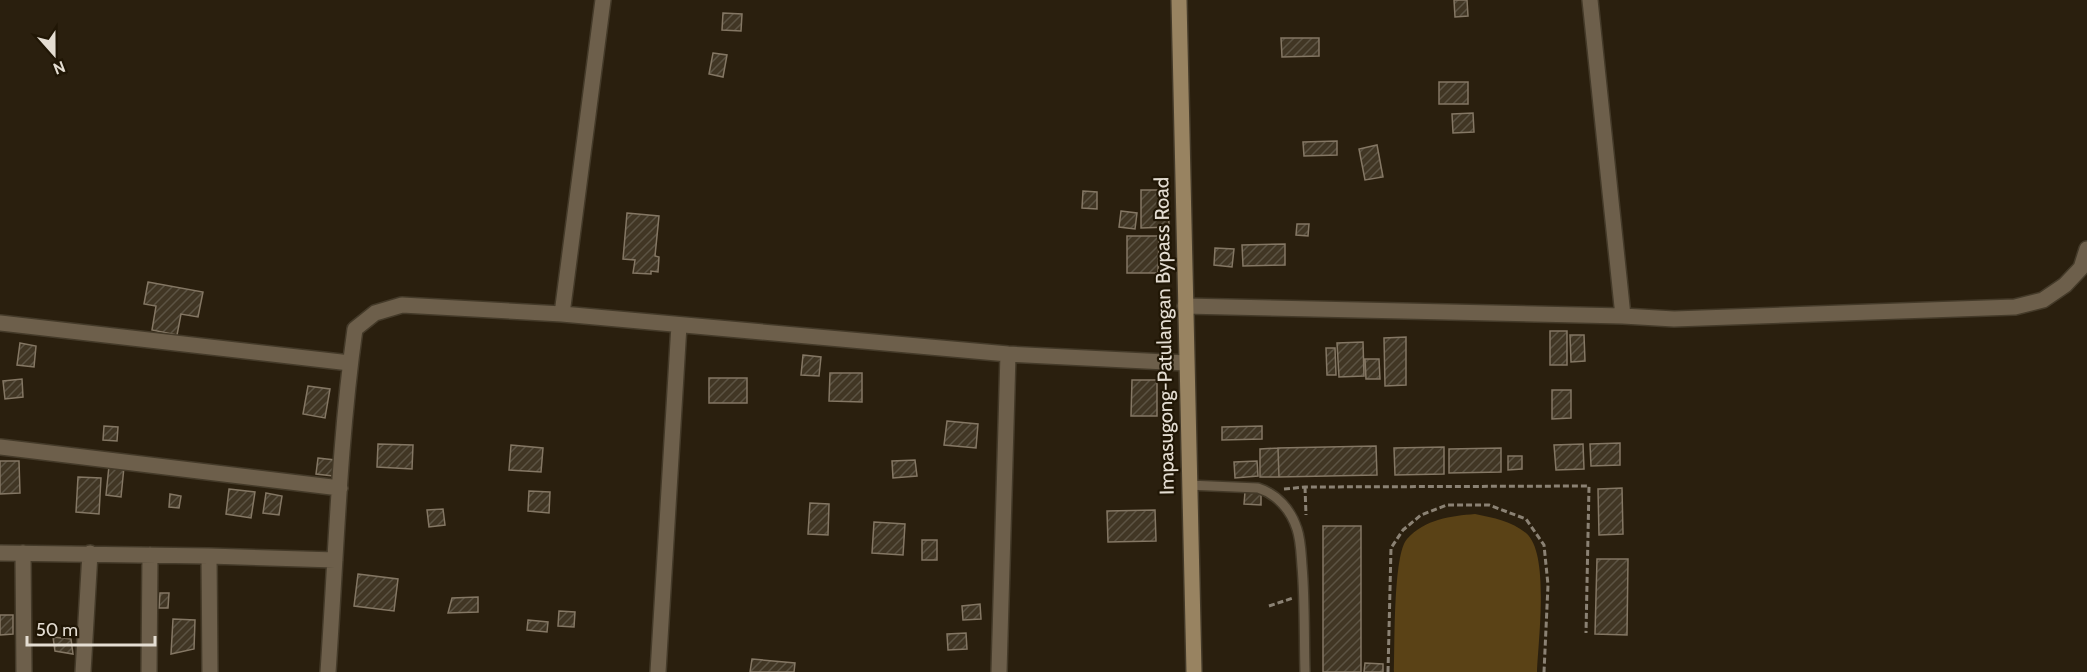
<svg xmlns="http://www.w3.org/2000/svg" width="2087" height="672" viewBox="0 0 2087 672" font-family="Cabin,sans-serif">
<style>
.pitch{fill:#5a4216}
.building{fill:url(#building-hatch);stroke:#847764;stroke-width:1.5}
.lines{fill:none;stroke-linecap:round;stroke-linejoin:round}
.service-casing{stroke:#443a29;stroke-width:12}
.minor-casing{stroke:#443a29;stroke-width:18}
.secondary-casing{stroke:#443a29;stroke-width:18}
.path{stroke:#8b8274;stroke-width:3;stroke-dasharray:6 3;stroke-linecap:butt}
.service{stroke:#6d5f4b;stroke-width:9}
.minor{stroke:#6d5f4b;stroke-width:15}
.secondary{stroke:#988361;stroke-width:15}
.labels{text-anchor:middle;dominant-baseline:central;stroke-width:4.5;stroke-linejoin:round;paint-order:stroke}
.street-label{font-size:20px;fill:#e4ddd2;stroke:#201605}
</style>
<defs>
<pattern id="building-hatch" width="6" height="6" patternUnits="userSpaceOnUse" patternTransform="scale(1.5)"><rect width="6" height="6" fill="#413624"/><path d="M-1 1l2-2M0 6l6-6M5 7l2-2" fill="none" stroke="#5c5343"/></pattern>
</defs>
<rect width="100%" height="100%" fill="#2a1f0e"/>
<path class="pitch" d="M1475 514C1494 518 1511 521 1526 533 1550 553 1538 641 1537 672H1394C1395 648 1393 554 1407 539 1425 519 1451 516 1475 514Z"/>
<path class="building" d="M1454 0H1467L1468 16 1455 17Z
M723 13 742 14 741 31 722 30Z
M1281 38H1319V56L1282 57Z
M713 53 727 55 723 77 709 74Z
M1439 82H1468V104H1439Z
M1473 113 1474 132 1453 133 1452 114Z
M1337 141V155L1304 156 1303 142Z
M1377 145 1383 177 1365 180 1359 149Z
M1141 190H1168L1169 227 1141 228Z
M1083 191 1097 192V209L1082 208Z
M1121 211 1137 213 1135 229 1119 227Z
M627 213 659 216 655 256 659 257 658 272 651 271V274L633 273 635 260 623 259Z
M1297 224H1309L1308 236 1296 235Z
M1127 236H1159L1158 273H1127Z
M1285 244V265L1243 266 1242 245Z
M1215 248 1234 249 1232 267 1214 265Z
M148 282 203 292 198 317 181 314 177 335 152 330 156 306 144 304Z
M1550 331H1567V365H1550Z
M1570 335H1584L1585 361 1571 362Z
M1406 337V385L1385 386 1384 338Z
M1363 342 1364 376 1339 377 1337 343Z
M20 343 36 346 34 367 17 365Z
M1326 348H1335L1336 375H1327Z
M803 355 821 357 819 376 801 375Z
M1365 359H1379L1380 379H1366Z
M830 373H862V402L829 401Z
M709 378H747V403H709Z
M22 379 23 397 5 399 3 381Z
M1132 380H1157V416H1131Z
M308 386 330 389 325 418 303 414Z
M1552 390H1571V418L1552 419Z
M947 421 978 424 976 448 944 445Z
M104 426 118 427 117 441 103 440Z
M1262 426V439L1222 440V427Z
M1620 443V465L1591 466 1590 444Z
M378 444 413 445 412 469 377 467Z
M1583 444 1584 469 1556 470 1554 445Z
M511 445 543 448 541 472 509 470Z
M1376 446 1377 475 1279 477 1278 448Z
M1444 447V474L1395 475 1394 448Z
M1278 448 1279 477H1260V449Z
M1501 448V472L1449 473V449Z
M1508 456H1522V469L1508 470Z
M318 458 335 460 333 476 316 474Z
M915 460 917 476 893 478 892 461Z
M0 461H19L20 493 0 494Z
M1257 461 1258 476 1235 478 1234 462Z
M109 466 124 467 121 497 106 495Z
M78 477 101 478 99 514 76 512Z
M1622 488 1623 534 1599 535 1598 489Z
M229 489 255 492 251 518 226 514Z
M529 491 550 492 549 513 528 511Z
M1245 492H1261V505L1244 504Z
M266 493 282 496 279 515 263 513Z
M170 494 181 496 179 508 169 507Z
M810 503 829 504 828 535 808 534Z
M443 509 445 525 429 527 427 510Z
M1155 510 1156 541 1108 542 1107 511Z
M874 522 905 524 903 555 872 553Z
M1323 526H1361V672H1323Z
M922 540H937V560H922Z
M1597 559H1628L1627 635 1595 634Z
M358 574 398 579 394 611 354 606Z
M160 593H169L168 608H159Z
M478 597V612L448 613 452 598Z
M980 604 981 619 963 620 962 606Z
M559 611 575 612 574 627 558 626Z
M0 615H13V634L0 635Z
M173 619 195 620 194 649 171 654Z
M528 620 548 622 547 632 527 630Z
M966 633 967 649 948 650 947 634Z
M53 637 71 639 73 654 55 651Z
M752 659 795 663 794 672H750Z
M1365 663 1383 664V672H1364Z"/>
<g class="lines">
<defs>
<path id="service" d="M1188 485 1258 488C1277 494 1291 510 1297 529 1301 541 1301 554 1302 566 1305 601 1304 637 1305 672"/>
<path id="minor" d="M1185 306 1623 316 1590 0
M562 314 603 0
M1623 316 1674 319 2015 307 2043 300 2065 285 2081 268 2087 249
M0 323 350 363
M0 447 340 488
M0 553 209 556 335 560
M23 553 24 672
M209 556 210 672
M83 672 90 553
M149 672 150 555
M328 672C336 558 339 442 355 329L375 313 402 305 562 314 1008 354 1186 363
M658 672 679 325
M999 672 1008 354"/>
<path id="secondary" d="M1179 0 1194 672"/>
</defs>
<use href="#service" class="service-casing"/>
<use href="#minor" class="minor-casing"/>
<use href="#secondary" class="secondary-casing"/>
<path class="path" d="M1305 487 1306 515
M1284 489 1305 487 1589 486 1586 633
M1269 606 1293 598
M1388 672 1391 548 1403 530 1421 515 1447 505H1489L1526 519 1544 545 1548 585 1544 672"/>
<use href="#service" class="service"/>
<use href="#minor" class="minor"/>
<use href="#secondary" class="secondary"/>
</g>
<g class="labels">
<g class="street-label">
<text transform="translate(1164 336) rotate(-91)">Impasugong-Patulangan Bypass Road</text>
</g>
</g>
<g transform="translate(54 54) rotate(159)" stroke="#201605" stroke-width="4.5" paint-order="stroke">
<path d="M0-4.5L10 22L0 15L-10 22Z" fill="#e4ddd2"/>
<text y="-9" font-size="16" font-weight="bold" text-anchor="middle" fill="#e4ddd2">N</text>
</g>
<path d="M27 636v9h128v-9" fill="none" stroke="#e4ddd2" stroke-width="3"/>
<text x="36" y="636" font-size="18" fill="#e4ddd2" stroke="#201605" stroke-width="4.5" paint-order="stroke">50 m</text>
</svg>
